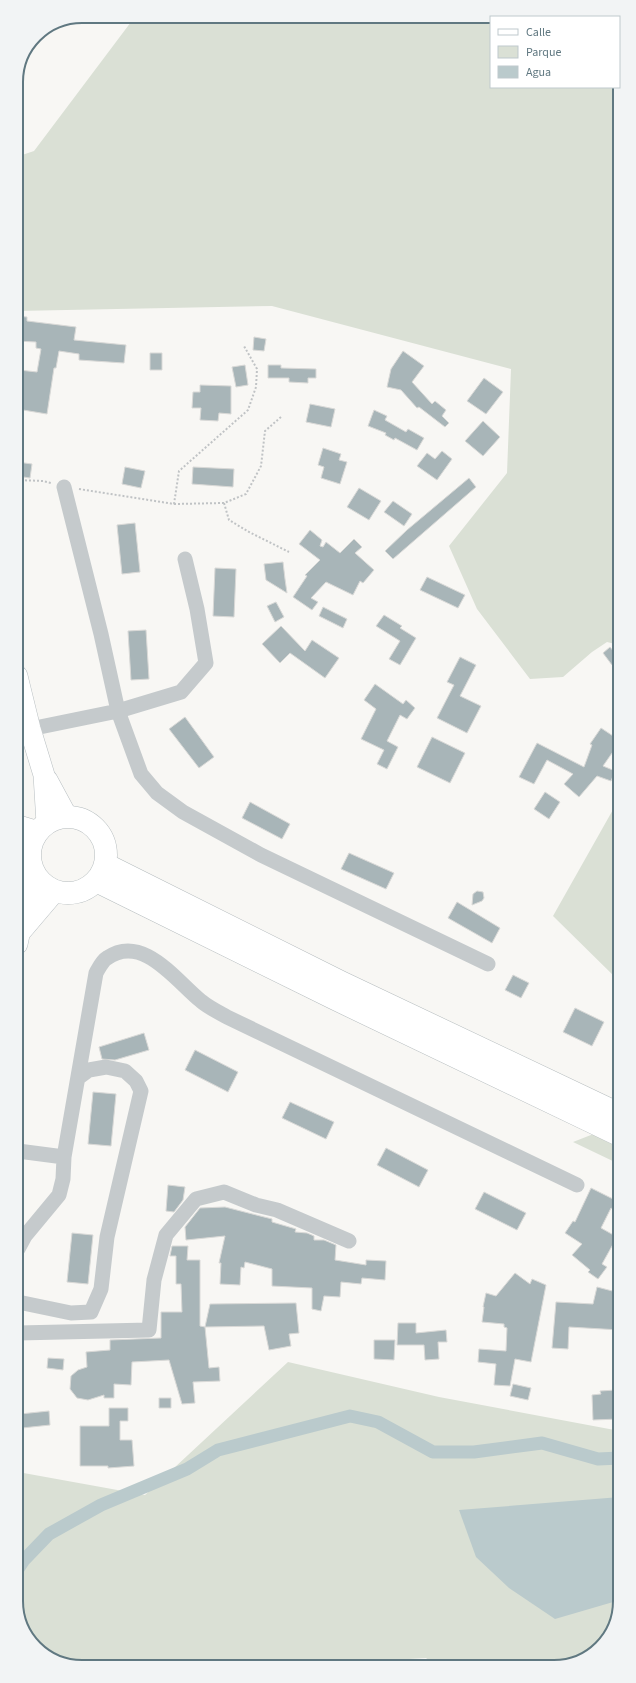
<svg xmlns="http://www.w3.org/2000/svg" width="636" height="1683" viewBox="0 0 636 1683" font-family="'Source Sans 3',sans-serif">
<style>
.green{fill:#dae0d5}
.water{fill:#bacacc}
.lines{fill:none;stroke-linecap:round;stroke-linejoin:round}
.canal{stroke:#bacacc;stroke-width:13}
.building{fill:#a8b5b8;stroke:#d9d9d7}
.secondary-casing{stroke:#b7bec1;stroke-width:22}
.primary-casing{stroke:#b5bcbe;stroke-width:23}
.highway-casing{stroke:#b7bcbe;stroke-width:23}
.path{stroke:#c0c3c5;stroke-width:2;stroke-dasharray:2 2;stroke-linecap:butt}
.street{stroke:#c5cacc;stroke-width:15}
.secondary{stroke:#fff;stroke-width:21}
.primary{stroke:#fff;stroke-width:22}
.highway{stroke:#fff;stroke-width:22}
.rim{fill:none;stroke:#607881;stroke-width:2}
</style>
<rect width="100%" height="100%" fill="#f8f7f4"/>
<path class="green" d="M148 16H559L561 17H491V87H618L619 645 607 642 592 652 563 677 530 679 477 609 449 546 507 473 511 369 272 306 16 311V157L34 151 134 18Z
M619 799V981L553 916Z
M619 1124V1164L573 1142Z
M288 1362 439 1397 620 1431V1601L606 1641 571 1665H435L426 1658 290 1666 77 1667 42 1653 18 1618V1472L145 1495Z"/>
<path class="water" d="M620 1497V1600L555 1619 509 1588 476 1557 459 1510Z"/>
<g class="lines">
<path class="canal" d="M18 1569 24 1560 49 1534 101 1505 187 1469 218 1450 350 1416 378 1422 433 1452H474L542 1443 598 1459 620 1458"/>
</g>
<path class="building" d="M16 316 27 317V321L76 327 74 340 126 345 124 363 79 360V354L59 351 56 368H54L47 414 17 409V383L19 370 37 372 41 349 36 348V342L16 341Z
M254 337 266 339 264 351 253 350Z
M403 351 424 366 412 382 432 404 435 401 446 410 442 416 449 423 445 427 419 407 417 408 401 390 387 387 391 369Z
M150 353H162V370H150Z
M245 365 248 385 236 387 232 367Z
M268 365H281V368L316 369V378H308V383L289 382V378H268Z
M484 378 503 392 486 414 467 401Z
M200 385 231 386V414L219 413 218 421 200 420 201 408H192L193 392H200Z
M310 404 335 409 331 427 306 422Z
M374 410 387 416 385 420 406 432 408 429 424 438 417 450 395 438 394 440 385 435 386 433 368 426Z
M483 421 500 437 483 456 465 441Z
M323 448 341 454 339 460 347 462 340 484 321 478 324 467 318 465Z
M442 451 452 459 437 480 417 466 427 453 435 459Z
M17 462 32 464 30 478 17 476Z
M125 467 145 471 141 488 122 484Z
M193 467 234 469 233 487 192 484Z
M469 478 476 487 393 559 385 551 407 530Z
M359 488 381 501 369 520 347 507Z
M393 501 412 514 404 526 384 512Z
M135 523 140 572 122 574 117 525Z
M310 530 322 540 320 546 323 547 326 542 340 553 354 539 362 547 355 553 374 570 363 583 360 581 353 595 326 582 311 598 318 602 312 610 293 597 307 576 305 575 320 560 299 544Z
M283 562 285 579 287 593 266 580 264 564Z
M215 568 236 569 234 617 213 616Z
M427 577 465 595 458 608 420 590Z
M276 602 284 617 275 622 267 606Z
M323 607 347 619 343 628 319 616Z
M384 615 402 626 400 628 416 638 400 665 389 659 400 641 376 626Z
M281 626 305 651 312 640 339 658 325 678 290 653 280 663 262 644Z
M146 630 149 679 131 680 128 631Z
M610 647 619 658V660L612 665 603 653Z
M460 657 476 665 460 696 481 706 467 733 437 718 454 685 447 682Z
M375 684 403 704 406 700 415 708 407 719 400 715 387 741 398 747 387 769 377 764 384 750 361 739 376 709 364 700Z
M185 717 214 757 199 768 169 729Z
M601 728 619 740V743L603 766 615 771 611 781 597 776 579 797 564 784 573 774 547 760 534 784 519 777 537 743 584 767 592 745 590 744Z
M432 737 465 753 450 783 417 767Z
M545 792 560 802 549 819 534 809Z
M250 802 290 824 282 839 242 818Z
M349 853 394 873 386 889 341 869Z
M477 891 483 892 484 898 482 901 472 905 473 894Z
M457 902 500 928 492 943 448 918Z
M513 975 529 983 521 998 505 990Z
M575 1008 604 1022 592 1046 563 1032Z
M144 1033 149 1050 115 1060 102 1059 99 1047Z
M195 1050 238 1072 228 1092 185 1070Z
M93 1092 116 1094 111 1146 88 1144Z
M290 1102 334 1122 326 1139 282 1118Z
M386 1148 428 1170 419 1187 377 1165Z
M168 1185 185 1187 183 1200 174 1212 166 1211Z
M591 1188 619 1202V1213L611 1208 601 1228 617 1237 602 1264 607 1267 598 1279 588 1272 590 1270 572 1255 582 1244 565 1233 573 1221 575 1222Z
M484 1192 526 1213 517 1230 475 1209Z
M225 1207 272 1219V1222L296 1229 295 1232 307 1233 314 1236V1240H324L336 1245 335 1260 366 1265V1260L386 1261 385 1280 362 1278 361 1284 341 1282 340 1297 324 1296 321 1311 312 1309V1288L272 1286V1269L245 1262 244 1268 241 1267 240 1285 220 1284 221 1263H219L225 1236 186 1240 185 1227 200 1208Z
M72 1233 93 1235 88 1284 67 1282Z
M172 1246H188L187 1260H200V1326L205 1327 210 1304 296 1303 299 1333 289 1334 291 1346 269 1350 264 1326 205 1327 209 1368 219 1367 220 1381 193 1382 195 1403 182 1404 169 1360 132 1362 131 1385 114 1384V1398H104V1395L88 1400 77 1398 70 1389 71 1376 78 1370 87 1367 86 1352 110 1350V1340L161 1338V1312H182L181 1284H176V1256H170Z
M515 1273 530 1284 532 1279 546 1285 531 1362 515 1359 510 1386 494 1385 496 1364 478 1362 479 1349 506 1351 507 1328 504 1327V1324L482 1322 484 1307H483L486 1293 496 1296Z
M597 1287 620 1293V1299L615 1318H620V1330L569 1327 568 1349 552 1348 556 1302 593 1304Z
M398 1323H416V1333L446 1330 447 1342H438L439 1359 425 1360 424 1345H397Z
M374 1340H395L394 1360 374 1359Z
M48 1358 64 1359 63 1370 47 1368Z
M513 1384 531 1388 528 1400 510 1396Z
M616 1390 618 1419 593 1420 592 1395 601 1394 600 1391Z
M159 1398H171V1408H159Z
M109 1408H128V1421H120V1440H132L134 1466 108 1468V1466H80V1426H109Z
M49 1411 50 1425 22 1428 20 1414Z"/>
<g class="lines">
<defs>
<path id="secondary" d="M17 676 30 729 44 775 47 823
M47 780 67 817
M21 931 55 891
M17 944 33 870"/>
<path id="primary" d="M30 855a38 38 0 1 1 76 0a38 38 0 1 1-76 0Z
M105 864 341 982 619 1114
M96 881 333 998 619 1135"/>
<path id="highway" d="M17 826 37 832
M17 846 30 849"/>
</defs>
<use href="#secondary" class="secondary-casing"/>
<use href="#primary" class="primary-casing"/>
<use href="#highway" class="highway-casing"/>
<path class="path" d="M17 480 43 481 51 483
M79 489 174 504 179 471 248 410 256 387 257 369 244 346
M224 503 229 520 249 532 289 552
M174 504 224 503 246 494 261 466 265 431 281 417"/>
<path class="street" d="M64 487 101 634 118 711 141 774 157 793 183 812 261 855 488 964
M30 729 118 711 181 692 206 663 197 609 185 559
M18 1151 64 1157
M18 1249 25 1236 59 1195 63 1179 64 1157 96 973C99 968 102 961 107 958 143 933 176 981 201 1001 208 1007 218 1012 227 1017L577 1185
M18 1302 71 1313 91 1312 101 1289 107 1237 141 1091 136 1081 125 1071 106 1067 89 1070 78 1078
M18 1333 149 1330 154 1280 166 1235 196 1199 224 1192 256 1205 277 1210 349 1241"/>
<use href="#secondary" class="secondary"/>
<use href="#primary" class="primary"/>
<use href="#highway" class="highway"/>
</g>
<path d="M0 0H636V1683H0ZM82 23H554A59 59 0 0 1 613 82V1601A59 59 0 0 1 554 1660H82A59 59 0 0 1 23 1601V82A59 59 0 0 1 82 23Z" fill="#f2f4f5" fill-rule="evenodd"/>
<path class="rim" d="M82 23H554A59 59 0 0 1 613 82V1601A59 59 0 0 1 554 1660H82A59 59 0 0 1 23 1601V82A59 59 0 0 1 82 23Z"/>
<rect x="490" y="16" width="130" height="72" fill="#ffffff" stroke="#bfc9cd"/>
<rect x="498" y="29" width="20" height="6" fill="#ffffff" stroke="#bfc9cd"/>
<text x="526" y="36" font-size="12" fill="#607881">Calle</text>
<rect x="498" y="46" width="20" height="12" fill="#dae0d5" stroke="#bfc9cd"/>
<text x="526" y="56" font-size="12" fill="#607881">Parque</text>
<rect x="498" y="66" width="20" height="12" fill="#bacacc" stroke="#bfc9cd"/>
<text x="526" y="76" font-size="12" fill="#607881">Agua</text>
</svg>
